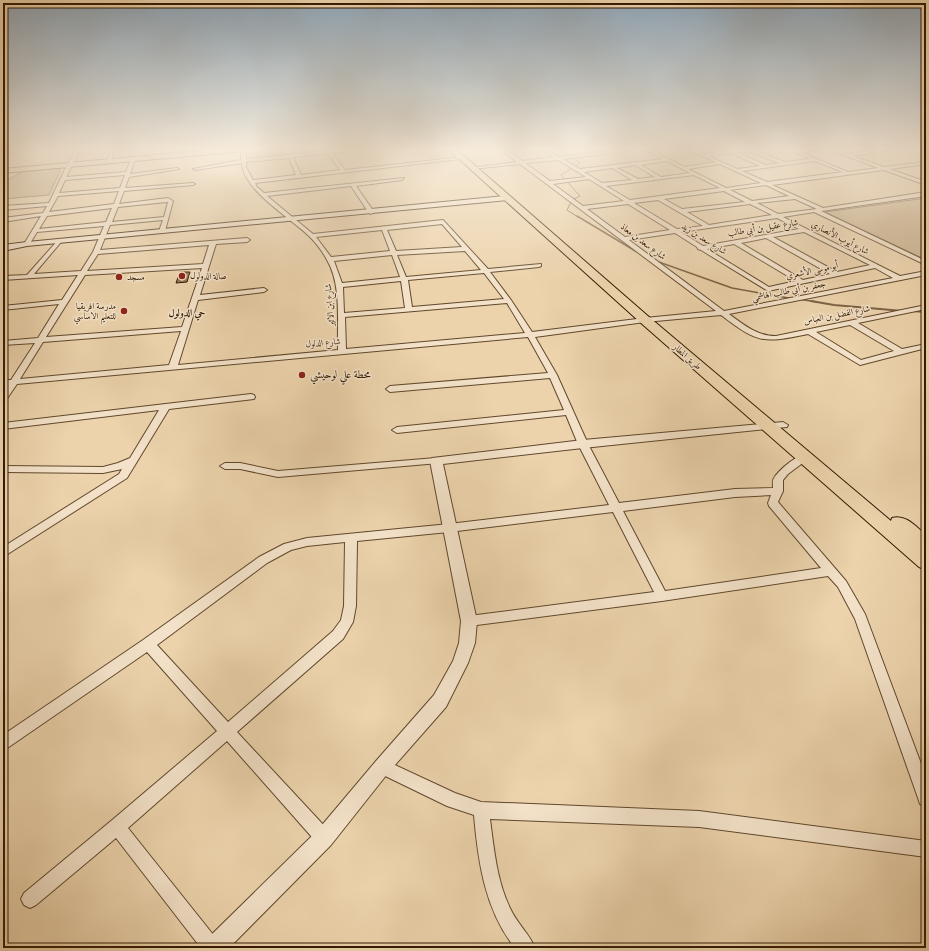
<svg xmlns="http://www.w3.org/2000/svg" width="929" height="951" viewBox="0 0 929 951" font-family="'IM FELL English',Amiri,serif">
<style>
.green{fill:#ccb48f;stroke:#7f6748}
.lines{fill:none;stroke-linecap:round;stroke-linejoin:round}
.stream-far2{stroke:#7c6345;stroke-width:1}
.stream-far1{stroke:#7c6345;stroke-width:1.5}
.stream{stroke:#7c6345;stroke-width:2}
.building{fill:#937a5a;stroke:#321a02}
.minor-casing{stroke:#60482c;stroke-width:2}
.tertiary-casing{stroke:#60482c;stroke-width:2}
.secondary-casing{stroke:#321a02;stroke-width:2}
.primary-casing{stroke:#321a02;stroke-width:2}
.trunk-casing{stroke:#321a02;stroke-width:2}
.minor{fill:#f3e2c9;fill-rule:evenodd}
.tertiary{fill:#f3e2c9;fill-rule:evenodd}
.secondary{fill:#f3e2c9;fill-rule:evenodd}
.primary{fill:#ecd3ac;fill-rule:evenodd}
.trunk{fill:#ecd3ac;fill-rule:evenodd}
.poi-dot{fill:#8f2418;stroke:#f3e2c9;stroke-width:1.5}
.labels{text-anchor:middle;dominant-baseline:central;stroke-width:3;stroke-linejoin:round;paint-order:stroke}
.far-street-label{font-size:9px;fill:#321a02;stroke:#f3e2c9}
.far-poi-label{font-size:9px;fill:#321a02;stroke:#f3e2c9;text-anchor:start}
.far-neighbourhood-label{font-size:10px;font-weight:bold;fill:#321a02;stroke:#f3e2c9}
.poi-label{font-size:11px;fill:#321a02;stroke:#f3e2c9;text-anchor:start}
</style>
<rect width="100%" height="100%" fill="#ecd3ac"/>
<filter id="stains"><feTurbulence type="fractalNoise" baseFrequency=".005" numOctaves="4"/><feColorMatrix values="0 0 0 0 .2 0 0 0 0 .09 0 0 0 0 .02 0 0 0 .5 -.17"/></filter>
<radialGradient id="worn" r=".72"><stop offset=".6" stop-color="#630" stop-opacity="0"/><stop offset="1" stop-color="#630" stop-opacity=".3"/></radialGradient>
<path class="green" d="M55 168H60V171L49 195 3 199V182L26 170Z
M926 198V260L825 212Z"/>
<g class="lines">
<path class="stream-far2" d="M559 149 580 163 561 175 580 196 572 200 567 210 578 217"/>
<path class="stream-far1" d="M577 216 637 252
M656 261 732 288 794 299
M798 299 817 302"/>
<path class="stream" d="M811 301 834 305 903 311
M912 311 926 312"/>
</g>
<path class="building" d="M180 272H190L187 282 176 283Z"/>
<g class="lines">
<defs>
<path id="minor" d="M19 149H40L3 153V151Z
M77 149H81L66 177 126 172 131 160 133 159 135 160 130 174 177 168 179 169 129 177 125 188 193 183 195 184 193 185 124 191 119 204 168 198 173 201 165 231 162 233 159 231 163 220 110 225 100 250 247 238 250 240 247 242 216 244 200 295 264 288 267 290 264 292 198 300 178 365 338 350C337 323 342 285 327 260 323 252 316 243 309 236 289 217 243 190 242 163L195 170 193 169 241 160V149H245L246 159 342 149H359L332 153 345 170 462 157 460 159 255 183 257 187 264 193 404 178 402 180 356 186 374 212 371 214 369 213 351 186 267 196 313 234 443 220 488 269 541 264V266L539 267 490 272 511 300 532 332 645 318 716 311 520 164 472 169 470 168 517 162 501 149H506L522 161 554 157 542 149H547L559 157 625 149H641L563 159 580 169 663 159 644 149H650L684 167 716 162 688 149H694L704 154 740 149H755L754 150 785 162 810 159 787 149 797 151 822 149 802 153 848 172 878 168 829 149H836L848 154 883 149H897L853 156 884 167 926 162V164L890 169 926 182V185L884 170 772 185 823 208 926 192V196L821 211 926 261V265L814 212 783 217 900 276 926 271V275L729 314C744 325 757 336 776 336L926 305V309L858 323 902 349 926 344V348L860 365 808 334C763 343 759 344 721 315L645 322 535 337 557 375 588 444 619 503 735 489 773 488C773 484 772 481 774 478 779 470 799 452 808 455L810 457 808 459 788 474 783 480V491L778 502 846 581 865 614 926 777V806L920 804 918 798 855 619 838 587 828 576 662 601 469 626 465 625 463 621 465 617 469 616 654 592 613 512 449 532 357 541 356 606 353 622 343 639 237 732 330 832 332 838 330 844 324 846 318 844 227 741 128 828 219 942 222 948H201L116 838 36 905 30 908 24 905 21 899 24 893 111 821 217 731 147 652 3 751V735L143 640 259 557 284 544 307 538 449 524 609 505 578 444 566 415 397 433 392 430 397 427 564 410 550 378 390 392 386 389 390 386 548 373 528 337 17 384 6 400 3 401V392L8 385 3 386V380H11L35 343 3 345V341L38 338 59 304 3 310V306L62 300 78 275 3 280V276L27 275 59 239 62 241 61 242 34 274 81 271 93 252 104 226 37 232 29 245 27 246 24 244 41 216 3 222V218L43 213 47 206 3 210V206L49 203 67 165ZM748 151 779 163 766 165 736 152ZM328 153 340 170 301 175 293 157ZM731 153 760 166 737 169 708 156ZM289 158 296 175 253 180 246 167V162ZM558 160 586 177 550 181 525 163ZM667 161 690 173 661 177 641 165ZM815 161 843 172 767 182 742 171ZM720 164 761 183 726 188 688 169ZM635 165 655 177 638 179 617 168ZM612 168 632 180 602 183 584 172ZM125 175 120 188 59 193 65 180ZM694 175 720 188 630 200 606 186ZM589 179 624 201 583 206 553 184ZM766 185 789 196 752 201 730 190ZM119 191 114 204 49 212 58 196ZM724 191 745 202 682 209 664 199ZM795 199 817 209 778 214 757 203ZM658 200 703 226 677 229 634 203ZM167 202H168L164 217 112 222 118 207ZM628 204 670 230 625 237 587 209ZM750 204 772 215 709 225 687 212ZM112 208 106 222 39 229 47 216ZM777 218 799 229 703 246 681 232ZM442 224 462 247 396 251 387 230ZM382 230 390 251 331 257 316 237ZM804 232 870 265 837 272 773 237ZM675 233 697 247 698 249 701 250 768 291 875 268 893 278 724 311 629 240ZM766 238 830 274 803 280 741 243ZM734 244 796 281 769 287 707 249ZM209 245 203 264 87 271 98 254ZM465 251 481 270 406 277 397 255ZM392 255 400 277 342 283 334 261ZM202 268 182 327 46 337 85 275ZM484 273 504 299 412 307 408 280ZM401 281 405 308 344 313 343 287ZM507 303 525 333 346 349 345 317ZM850 325 894 351 861 360 816 332ZM181 331 169 365 20 379 43 342ZM771 495 768 503 769 506 821 568 665 591 623 511 735 497ZM345 542 344 606 341 620 333 631 228 722 157 645 267 563 291 550 307 546Z
M110 149H114L111 162 109 163 107 162Z
M251 394 254 395 255 397 254 399 169 409 127 478 3 557V547L119 474 122 469 103 473 3 472V466L103 467 118 463 130 458 159 410 3 429V423Z
M436 458 441 461 439 463 278 477 240 469H225L220 466 225 463H240L278 471Z
M382 759 455 793 481 802 699 811 926 841V857L699 827 490 819C494 849 497 884 512 912 518 924 530 935 535 948H515C485 910 478 862 474 815L447 806 377 772 374 767 377 762Z"/>
<path id="tertiary" d="M783 422 788 425 787 427 583 448 443 464 477 621 475 643 468 663 446 707 388 773 331 845 229 948H203L206 940 317 831 376 761 434 695 453 661 459 643 461 621 430 461 432 458 583 440Z"/>
<path id="secondary" d="M505 196H508V200L27 246 3 251V245L27 242Z"/>
<path id="primary" d="M219 149H248L245 151 3 173V169Z"/>
<path id="trunk" d="M448 149H456L649 317 891 521 892 518C906 514 916 527 926 535V570L919 567 641 323Z"/>
</defs>
<use href="#minor" class="minor-casing"/>
<use href="#tertiary" class="tertiary-casing"/>
<use href="#secondary" class="secondary-casing"/>
<use href="#primary" class="primary-casing"/>
<use href="#trunk" class="trunk-casing"/>
<use href="#minor" class="minor"/>
<use href="#tertiary" class="tertiary"/>
<use href="#secondary" class="secondary"/>
<use href="#primary" class="primary"/>
<use href="#trunk" class="trunk"/>
</g>
<linearGradient id="sky" x2="0" y2="1"><stop stop-color="#90a7b9"/><stop offset="0.53" stop-color="#f6ebda"/><stop offset="1" stop-color="#f6ebda" stop-opacity="0"/></linearGradient>
<rect width="929" height="282" fill="url(#sky)"/>
<g class="poi-dot">
<circle cx="182" cy="276" r="4"/>
<circle cx="119" cy="277" r="4"/>
<circle cx="124" cy="311" r="4"/>
<circle cx="302" cy="375" r="4"/>
</g>
<g class="labels">
<g class="far-street-label">
<text transform="translate(763 228) rotate(-9)">شارع عقيل بن أبي طالب</text>
<text transform="translate(840 238) rotate(27)">شارع أيوب الأنصاري</text>
<text transform="translate(704 239) rotate(32)">شارع سعد بن زيد</text>
<text transform="translate(643 242) rotate(37)">شارع سعد بن معاذ</text>
<text transform="translate(812 271) rotate(-12)">أبو موسى الأشعري</text>
<text transform="translate(789 291) rotate(-11)">جعفر بن أبي طالب الهاشمي</text>
<text transform="translate(330 305) rotate(-94)">شارع ابن الاثير</text>
<text transform="translate(837 315) rotate(-11)">شارع الفضل بن العباس</text>
<text transform="translate(323 343) rotate(-5)">شارع الدلول</text>
<text transform="translate(687 357) rotate(41)">طريق المطار</text>
</g>
<g class="far-poi-label">
<text x="190" y="276">صالة الدولول</text>
<text x="127" y="277">مسجد</text>
<text x="116" y="306" text-anchor="end">مدرسة افريقيا<tspan x="116" dy="10">للتعليم الاساسي</tspan></text>
</g>
<g class="far-neighbourhood-label">
<text x="187" y="313">حي الدولول</text>
</g>
<g class="poi-label">
<text x="310" y="375">محطة علي لوحيشي</text>
</g>
</g>
<rect width="929" height="951" fill="none" stroke="#ecd3ac" stroke-width="16"/>
<rect x="4" y="4" width="921" height="943" fill="none" stroke="#321a02" stroke-width="2"/>
<rect x="8" y="8" width="913" height="935" fill="none" stroke="#321a02"/>
<rect width="100%" height="100%" filter="url(#stains)"/>
<rect width="100%" height="100%" fill="url(#worn)"/>
</svg>
